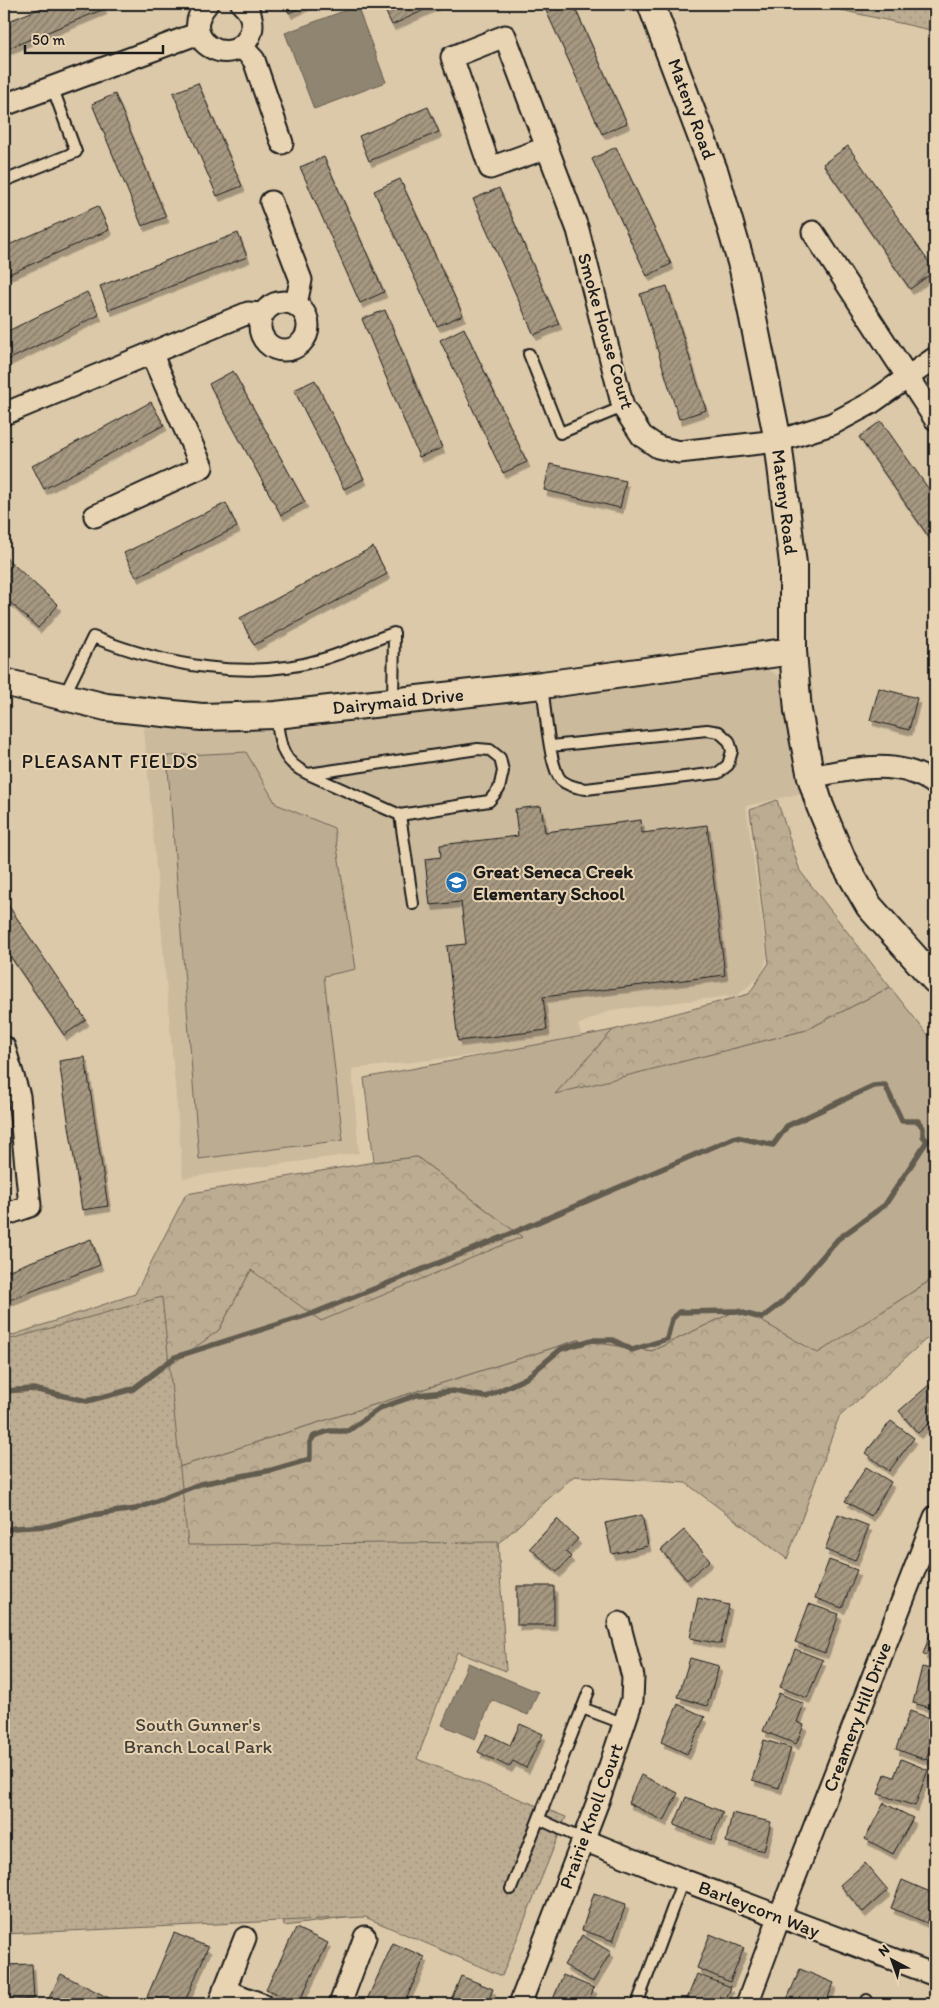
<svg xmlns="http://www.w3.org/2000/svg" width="939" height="2008" viewBox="0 0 939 2008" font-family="Itim,sans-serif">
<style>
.built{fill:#ccba9d}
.grass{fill:#bcac92;stroke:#6c6457}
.forest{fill:url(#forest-crowns);stroke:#6c6457}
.park{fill:url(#park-dots);stroke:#6c6457}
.water{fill:#908571;stroke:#625b4f}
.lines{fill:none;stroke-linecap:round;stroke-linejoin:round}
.stream{stroke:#625b4f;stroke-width:5.5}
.building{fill:url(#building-hatch);stroke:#1c1c1c;filter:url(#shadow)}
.service-casing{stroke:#1c1c1c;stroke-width:14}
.minor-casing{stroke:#1c1c1c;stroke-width:25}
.tertiary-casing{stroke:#1c1c1c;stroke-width:30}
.service{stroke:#e8d4b2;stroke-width:10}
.minor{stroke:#e8d4b2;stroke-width:21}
.tertiary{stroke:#e8d4b2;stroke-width:26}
.labels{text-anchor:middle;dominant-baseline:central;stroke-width:4;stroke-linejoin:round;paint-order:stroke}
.street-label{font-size:19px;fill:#1c1c1c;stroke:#e8d4b2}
.poi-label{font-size:19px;font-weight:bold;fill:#1c1c1c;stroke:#e8d4b2;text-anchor:start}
.park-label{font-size:19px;fill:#44403a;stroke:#e8d4b2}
.neighbourhood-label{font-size:20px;letter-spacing:1px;fill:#1c1c1c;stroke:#e8d4b2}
</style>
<defs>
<pattern id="forest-crowns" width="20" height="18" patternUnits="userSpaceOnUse" patternTransform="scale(1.25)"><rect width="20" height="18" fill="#bcac92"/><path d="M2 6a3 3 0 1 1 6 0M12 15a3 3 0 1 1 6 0" fill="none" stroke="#a1937d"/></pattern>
<pattern id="park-dots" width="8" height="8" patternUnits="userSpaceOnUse" patternTransform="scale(1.25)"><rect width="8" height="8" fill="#bcac92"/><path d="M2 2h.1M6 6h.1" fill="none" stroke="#a1937d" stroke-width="1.8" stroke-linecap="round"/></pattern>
<pattern id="building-hatch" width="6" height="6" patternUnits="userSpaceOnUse" patternTransform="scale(1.25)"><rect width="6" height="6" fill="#a69881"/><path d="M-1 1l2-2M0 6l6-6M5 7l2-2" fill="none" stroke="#867b69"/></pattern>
<filter id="shadow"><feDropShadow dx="3" dy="5.5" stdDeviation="0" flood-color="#0004"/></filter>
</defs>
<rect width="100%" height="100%" fill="#dcc9a9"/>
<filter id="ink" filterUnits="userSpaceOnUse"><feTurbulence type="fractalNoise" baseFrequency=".02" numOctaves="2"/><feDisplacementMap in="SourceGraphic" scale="10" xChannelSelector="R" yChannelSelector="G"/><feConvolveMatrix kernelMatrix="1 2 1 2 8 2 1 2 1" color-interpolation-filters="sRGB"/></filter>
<g filter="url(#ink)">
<path class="built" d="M768 670 784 679 807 792 746 806 767 957 762 974 738 995 611 1010 578 1025 584 1042 352 1069 359 1153 183 1178 144 728 279 731Z"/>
<path class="grass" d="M246 752 276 804 334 828 356 969 324 976 343 1140 199 1159 167 756Z
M890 987 935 1044V1277L818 1354 740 1309 652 1351 578 1340 9 1521 4 1473 219 1330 251 1270 522 1237 417 1157 374 1162 364 1078 613 1030 556 1093 806 1030Z"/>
<path class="forest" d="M777 800 800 871 890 987 806 1030 555 1094 613 1030 749 994 769 963 750 810Z
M417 1157 522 1237 321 1321 251 1270 219 1330 28 1469 4 1473V1338L135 1294 186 1194 374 1162Z
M931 1280 935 1291V1331L839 1417 787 1559 686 1483 574 1476 501 1541 365 1851 376 1914 284 1926 251 1724 9 1521 578 1340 652 1351 740 1309 818 1353Z"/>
<path class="park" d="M814 4H935V31Z
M162 1297 188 1545 498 1542 506 1671 457 1652 417 1759 566 1817 502 1976 365 1917 4 1934V1341Z"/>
<path class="water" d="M357 6 386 82 314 109 285 33Z
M468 1663 538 1692 528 1715 492 1700 475 1739 442 1725Z"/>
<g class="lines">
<path class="stream" d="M4 1391 33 1389 87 1401 133 1389 175 1357 314 1313 503 1237 736 1137 773 1145 787 1126 873 1086 885 1085 902 1121H918L923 1128V1136L927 1141
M4 1531 14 1528 48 1526 91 1515 136 1509 200 1484 272 1470 310 1459V1442L314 1436 329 1431H348L380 1408 417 1395 453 1391 486 1397 526 1378 561 1349 592 1340H613L632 1350 667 1339 672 1319 679 1312 735 1311 762 1318 784 1301 838 1239 885 1205 927 1141 934 1140"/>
</g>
<path class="building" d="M51 4H102L104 9 4 50V23Z
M285 4H308L289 13Z
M382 4H437L392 25Z
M543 4H573L627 123 602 134Z
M198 83 242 186 217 196 173 93Z
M115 94 166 217 142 226 92 104Z
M428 107 439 132 369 161 359 136Z
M848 146 935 271 910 289 823 164Z
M616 147 671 264 647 276 592 159Z
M324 157 384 292 360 303 300 167Z
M400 179 463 315 437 326 374 191Z
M499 188 559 324 534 335 473 199Z
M98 206 109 230 7 275 4 268V247Z
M238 233 247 257 109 310 100 286Z
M667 286 706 410 679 419 640 294Z
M87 292 99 315 4 362V333Z
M385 310 442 448 419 457 362 319Z
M464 328 527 462 503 473 440 340Z
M233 371 305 502 281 515 209 384Z
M315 380 364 479 344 489 294 390Z
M151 402 164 425 44 489 32 466Z
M881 421 935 498V546L859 437Z
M550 464 626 481 620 508 544 490Z
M226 503 237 527 136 577 124 553Z
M373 547 387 574 254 645 240 618Z
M4 556 58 605 38 628 4 597Z
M879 688 917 698 909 730 870 720Z
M541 806 545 832 641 820 642 833 707 825 725 975 543 997 547 1030 458 1041 447 946 466 944 461 902 430 905 425 859 441 857 440 845 518 836 515 809Z
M4 899 86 1020 64 1035 4 947Z
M85 1057 108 1206 82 1210 59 1061Z
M91 1239 100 1265 4 1302V1272Z
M929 1385 935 1392V1418L918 1433 899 1411Z
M891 1421 914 1438 889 1471 865 1453Z
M866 1467 891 1482 871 1516 845 1501Z
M838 1514 869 1526 855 1561 825 1550Z
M642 1515 648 1546 612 1554 605 1523Z
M557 1519 578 1539 566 1552 571 1557 557 1572 530 1548Z
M684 1530 710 1560 687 1580 661 1550Z
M829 1560 857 1570 842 1608 815 1598Z
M517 1586H554V1625H517Z
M698 1598 729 1605 721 1644 690 1638Z
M809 1604 839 1614 825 1653 795 1642Z
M935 1621V1658L923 1654Z
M795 1649 823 1660 807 1698 780 1687Z
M690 1658 719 1666 707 1706 678 1697Z
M922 1667 935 1670V1709L913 1703Z
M779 1693 804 1704 797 1722 804 1725 796 1744 763 1731Z
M678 1704 705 1717 687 1754 661 1742Z
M910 1711 935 1720V1735L926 1760 896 1749Z
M520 1724 543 1734 526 1768 513 1761 509 1767 478 1752 487 1734 510 1745Z
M764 1740 791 1748 779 1788 752 1780Z
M901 1759 928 1770 915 1806 878 1794 885 1774 894 1777Z
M641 1775 678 1793 664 1821 628 1803Z
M686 1797 723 1812 711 1840 674 1825Z
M884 1803 913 1818 893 1854 865 1839Z
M732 1813 771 1822 764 1851 726 1842Z
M865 1863 888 1890 863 1912 840 1885Z
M902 1880 935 1894V1904L927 1923 891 1908Z
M594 1893 626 1904 613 1941 582 1930Z
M296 1928 328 1943 298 2004 266 1989Z
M174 1933 208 1947 184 2004H144Z
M710 1934 744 1948 730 1982 697 1968Z
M582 1935 611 1952 593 1982 564 1965Z
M393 1943 425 1957 404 2004H365Z
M32 1964 34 1999 4 2001V1965Z
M800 1969 834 1983 825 2004H785Z
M61 1974 121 2004H46Z
M697 1974 731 1987 724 2004H685Z
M563 1975 594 1988 587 2004H551Z
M461 1976 493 1989 487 2004H449Z"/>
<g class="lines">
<defs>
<path id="service" d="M4 181 76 152 52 86
M529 354 560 433 623 407
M542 685C545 705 549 767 561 780 568 786 577 788 586 789L718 773 728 765 732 751 729 741 719 732 707 730 551 746
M64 696 93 637C164 665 248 682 323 659 347 652 370 641 394 633L393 701
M276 715C280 743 280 761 308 774L400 815 489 801 499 789 503 771 500 758 490 750 478 749 308 774
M400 815 413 904
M582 1708 625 1724
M539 1819 584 1840
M511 1889 589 1691
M637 2004 683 1880
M866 2004 867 2000"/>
<path id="minor" d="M207 4C174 42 237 73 251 32 254 21 250 11 242 4
M241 46 254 60 282 143
M4 105 191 36 198 32
M546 148 490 168 452 57 505 36 578 230 623 407 642 436 658 447 679 452 778 441 832 424 871 403 935 358
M271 202 301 280 296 304
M813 232 935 419
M260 326a24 24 0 1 1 48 0a24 24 0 1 1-48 0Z
M4 414 248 313 263 314
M95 516 202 467 151 353
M811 777C852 769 898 757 935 784
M4 1047 19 1096 30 1206 4 1215
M584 1840 683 1880 935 1975
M224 1990 261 2004
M219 2004 245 1938
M340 2004 365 1937
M520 2004 600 1796 632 1700 633 1677 619 1623
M747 2004 779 1918 935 1517"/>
<path id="tertiary" d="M651 4 715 173 743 269 778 441 793 564V651L798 711 811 777 820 806 843 861 869 906 935 980
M4 682 106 707 202 717 276 715 542 685 793 651"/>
</defs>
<use href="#service" class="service-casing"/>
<use href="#minor" class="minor-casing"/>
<use href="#tertiary" class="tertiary-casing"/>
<use href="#service" class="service"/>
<use href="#minor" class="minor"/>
<use href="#tertiary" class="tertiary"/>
</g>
</g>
<defs>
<symbol id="school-disc" viewBox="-11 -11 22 22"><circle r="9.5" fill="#1f6fb2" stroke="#e8d4b2"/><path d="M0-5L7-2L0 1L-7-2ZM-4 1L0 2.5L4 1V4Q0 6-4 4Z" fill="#fff"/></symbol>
</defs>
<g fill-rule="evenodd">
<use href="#school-disc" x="444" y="870" width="25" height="25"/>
</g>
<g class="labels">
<g class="street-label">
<text transform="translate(692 109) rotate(70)">Mateny Road</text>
<text transform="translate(606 331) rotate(74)">Smoke House Court</text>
<text transform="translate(785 502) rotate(83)">Mateny Road</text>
<text transform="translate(398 701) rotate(-6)">Dairymaid Drive</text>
<text transform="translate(857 1717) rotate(-69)">Creamery Hill Drive</text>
<text transform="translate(591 1816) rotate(-70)">Prairie Knoll Court</text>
<text transform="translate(759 1909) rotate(21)">Barleycorn Way</text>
</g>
<g class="poi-label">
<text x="473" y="871">Great Seneca Creek<tspan x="473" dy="22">Elementary School</tspan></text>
</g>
<g class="park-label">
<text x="198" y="1724">South Gunner's<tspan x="198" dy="22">Branch Local Park</tspan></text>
</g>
<g class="neighbourhood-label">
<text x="110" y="761">PLEASANT FIELDS</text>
</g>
</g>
<rect width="939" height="2008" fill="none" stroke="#e8d4b2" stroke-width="20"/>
<rect x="10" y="10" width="919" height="1988" fill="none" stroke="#1c1c1c" stroke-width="2" filter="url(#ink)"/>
<g transform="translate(892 1960) rotate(319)" stroke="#e8d4b2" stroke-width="4" paint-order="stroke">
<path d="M0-4L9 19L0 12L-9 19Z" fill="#1c1c1c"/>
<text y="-8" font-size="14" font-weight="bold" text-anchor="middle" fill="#1c1c1c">N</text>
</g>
<path d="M25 45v8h138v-8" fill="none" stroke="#1c1c1c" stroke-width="2.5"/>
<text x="32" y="45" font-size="15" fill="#1c1c1c" stroke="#e8d4b2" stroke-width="4" paint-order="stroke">50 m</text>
</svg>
